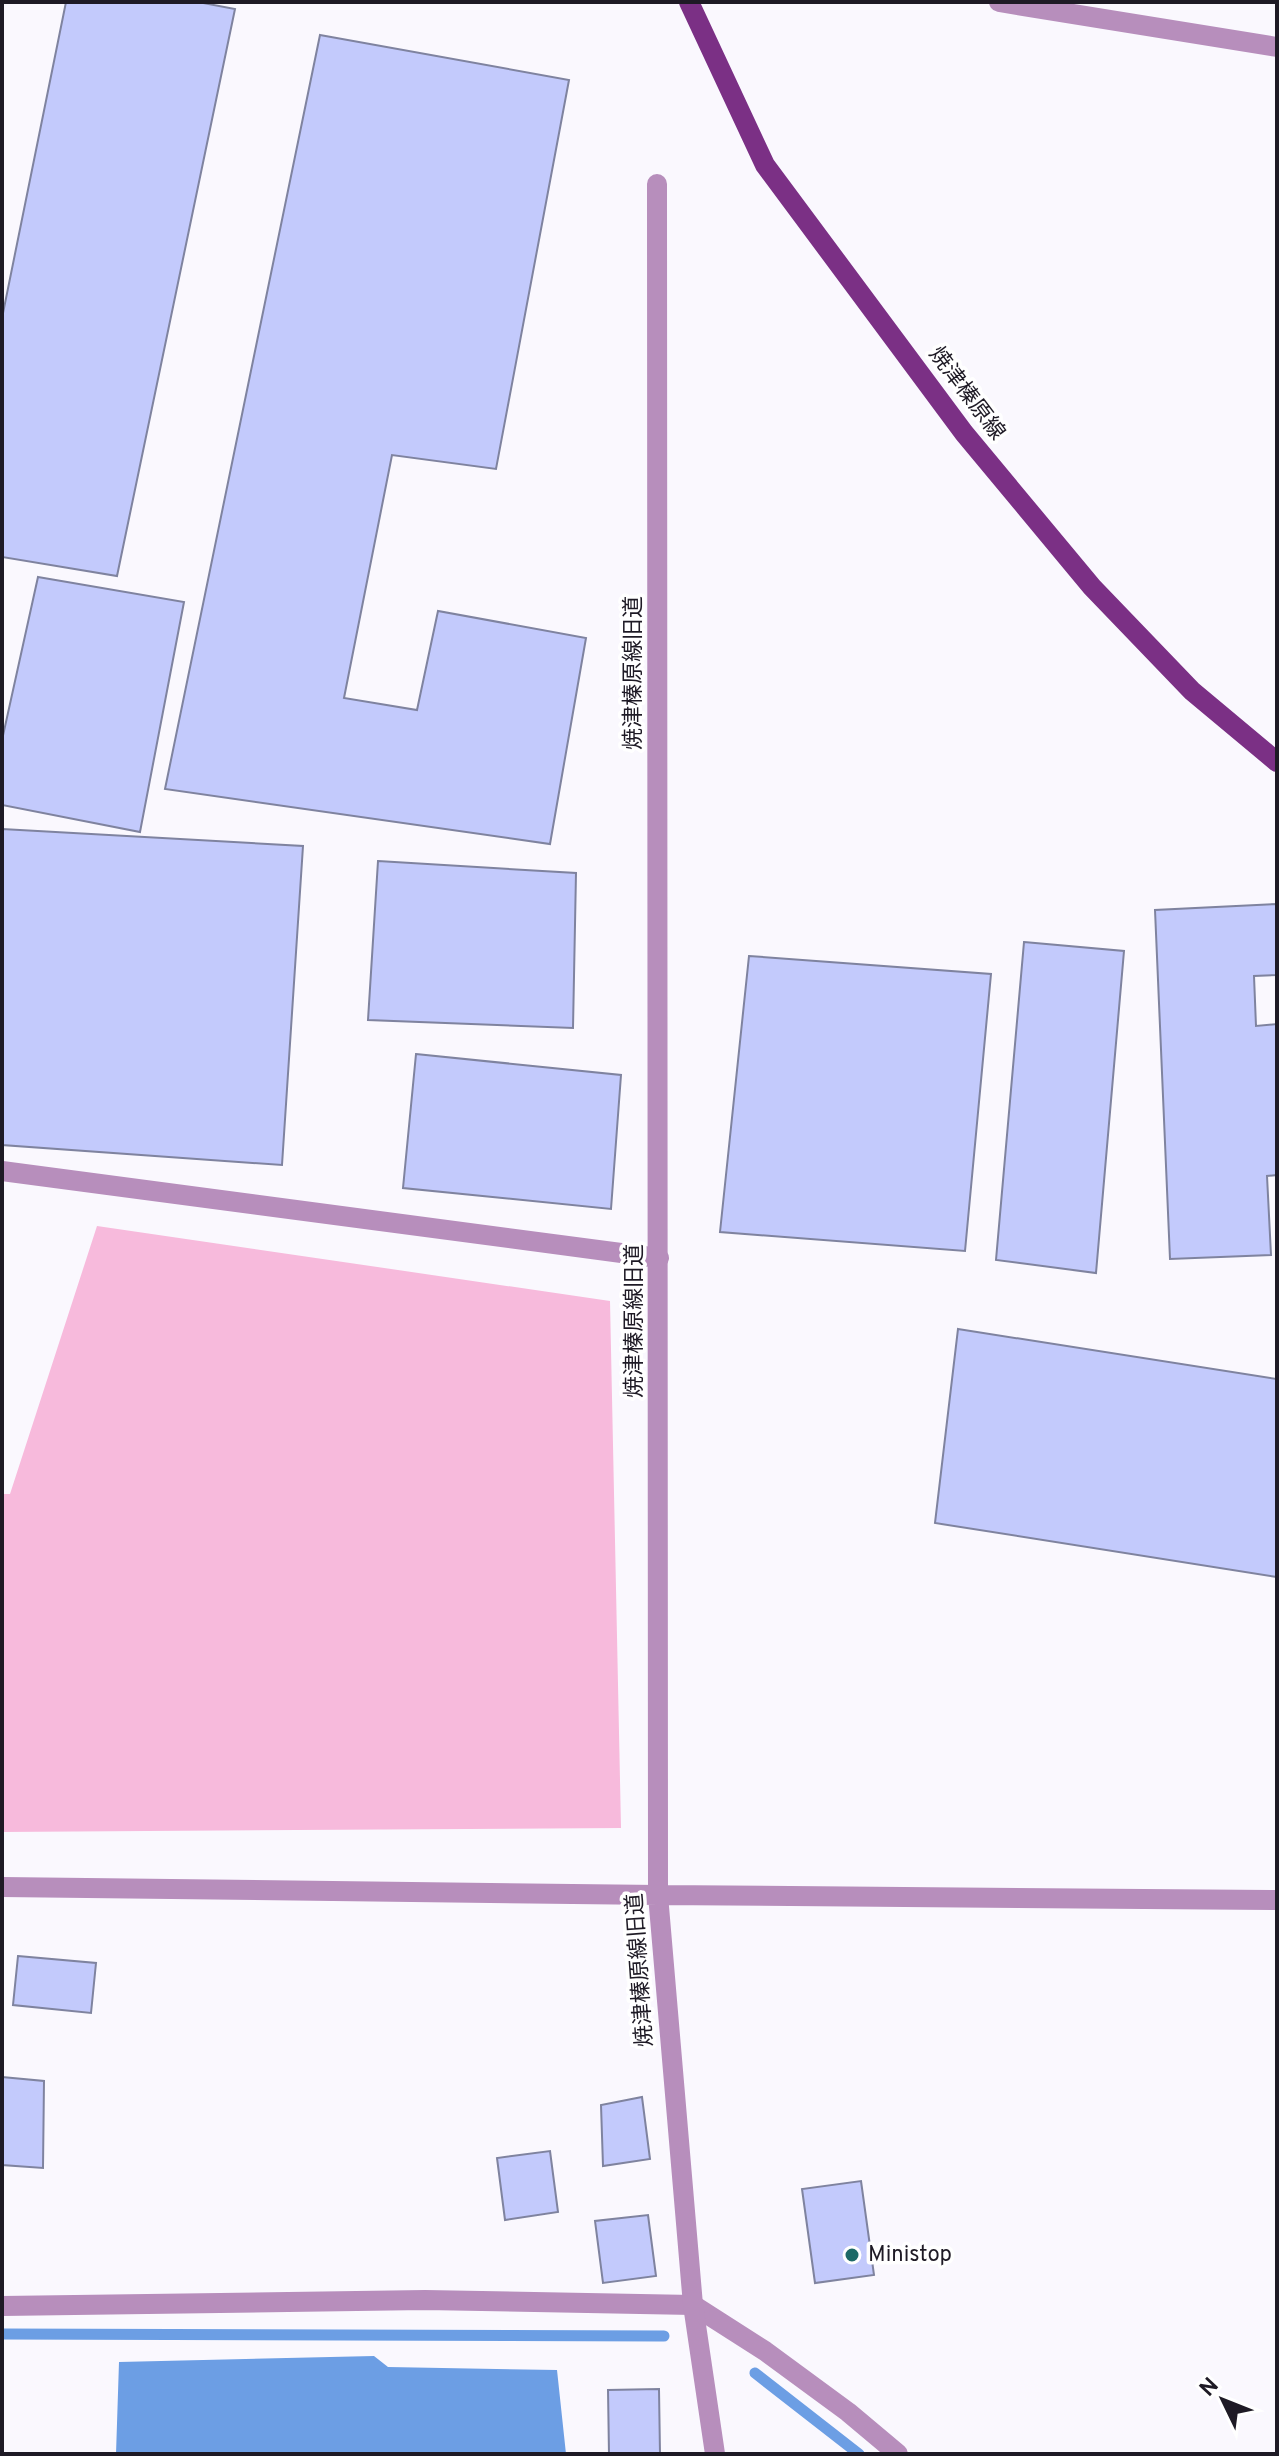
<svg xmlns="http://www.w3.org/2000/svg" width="1279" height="2456" viewBox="0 0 1279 2456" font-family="Overpass,'Noto Sans JP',sans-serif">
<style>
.green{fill:#f7badc}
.water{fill:#6c9ee4}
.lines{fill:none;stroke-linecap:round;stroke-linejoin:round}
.stream{stroke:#6c9ee4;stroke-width:11}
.building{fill:#c3cafc;stroke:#7f839f;stroke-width:2}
.minor{stroke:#b78ebc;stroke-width:20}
.tertiary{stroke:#b78ebc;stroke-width:20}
.primary{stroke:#7b3085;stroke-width:20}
.poi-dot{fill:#1d6966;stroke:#fff;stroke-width:3}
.labels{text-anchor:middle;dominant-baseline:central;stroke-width:7;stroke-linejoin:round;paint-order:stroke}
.street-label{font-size:22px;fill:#1e1a25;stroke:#fff}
.poi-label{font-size:22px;fill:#1e1a25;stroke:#fff;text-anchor:start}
</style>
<rect width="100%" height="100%" fill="#faf8fe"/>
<path class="green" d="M97 1226 610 1301 621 1828 2 1832V1494H10Z"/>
<path class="water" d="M374 2356 388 2367 557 2370 566 2454H116L119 2362Z"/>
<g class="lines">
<path class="stream" d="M2 2334 664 2336
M755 2373 859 2454"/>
</g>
<path class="building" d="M66 2H198L235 9 117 576 2 557V318Z
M320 35 569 80 496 469 392 455 344 698 417 710 438 611 586 638 550 844 165 789Z
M38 577 184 602 140 832 2 805V740Z
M2 829 303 846 282 1165 2 1145Z
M378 861 576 873 573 1028 368 1020Z
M1277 904V975L1254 976 1256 1026 1277 1024V1175L1267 1176 1271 1255 1170 1259 1155 910Z
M1024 942 1124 951 1096 1273 996 1260Z
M749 956 991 974 965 1251 720 1232Z
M416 1054 621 1075 611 1209 403 1188Z
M958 1329 1277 1379V1577L935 1523Z
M18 1956 96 1963 91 2013 13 2005Z
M2 2077 44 2081 43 2168 2 2165Z
M642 2097 650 2159 603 2166 601 2105Z
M550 2151 558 2212 505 2220 497 2158Z
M861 2181 874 2275 815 2283 802 2189Z
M648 2215 656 2276 603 2283 595 2221Z
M659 2389 660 2454H609L608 2390Z"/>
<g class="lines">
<path class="minor" d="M2 1171 659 1258
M2 2306 425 2300 693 2305 765 2351 848 2412 898 2454"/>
<path class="tertiary" d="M999 2 1277 47
M657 184 658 1895 693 2305 715 2454
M2 1887 658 1895 1277 1900"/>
<path class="primary" d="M689 2 765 165 964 433 1092 587 1192 691 1277 762"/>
</g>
<circle class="poi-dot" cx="852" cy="2255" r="8"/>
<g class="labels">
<g class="street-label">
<text transform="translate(966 394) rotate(53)">焼津榛原線</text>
<text transform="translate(634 673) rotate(-90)">焼津榛原線旧道</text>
<text transform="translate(635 1321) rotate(-90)">焼津榛原線旧道</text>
<text transform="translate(641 1970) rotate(-94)">焼津榛原線旧道</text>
</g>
<g class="poi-label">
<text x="868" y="2255">Ministop</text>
</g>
</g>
<rect width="1279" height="2456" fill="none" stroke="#1e1a25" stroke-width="8"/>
<g transform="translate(1223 2400) rotate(313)" stroke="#ffffff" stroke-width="6" paint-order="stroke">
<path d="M0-6L14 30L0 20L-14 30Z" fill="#1e1a25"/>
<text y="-12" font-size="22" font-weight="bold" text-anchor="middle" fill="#1e1a25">N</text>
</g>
</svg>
